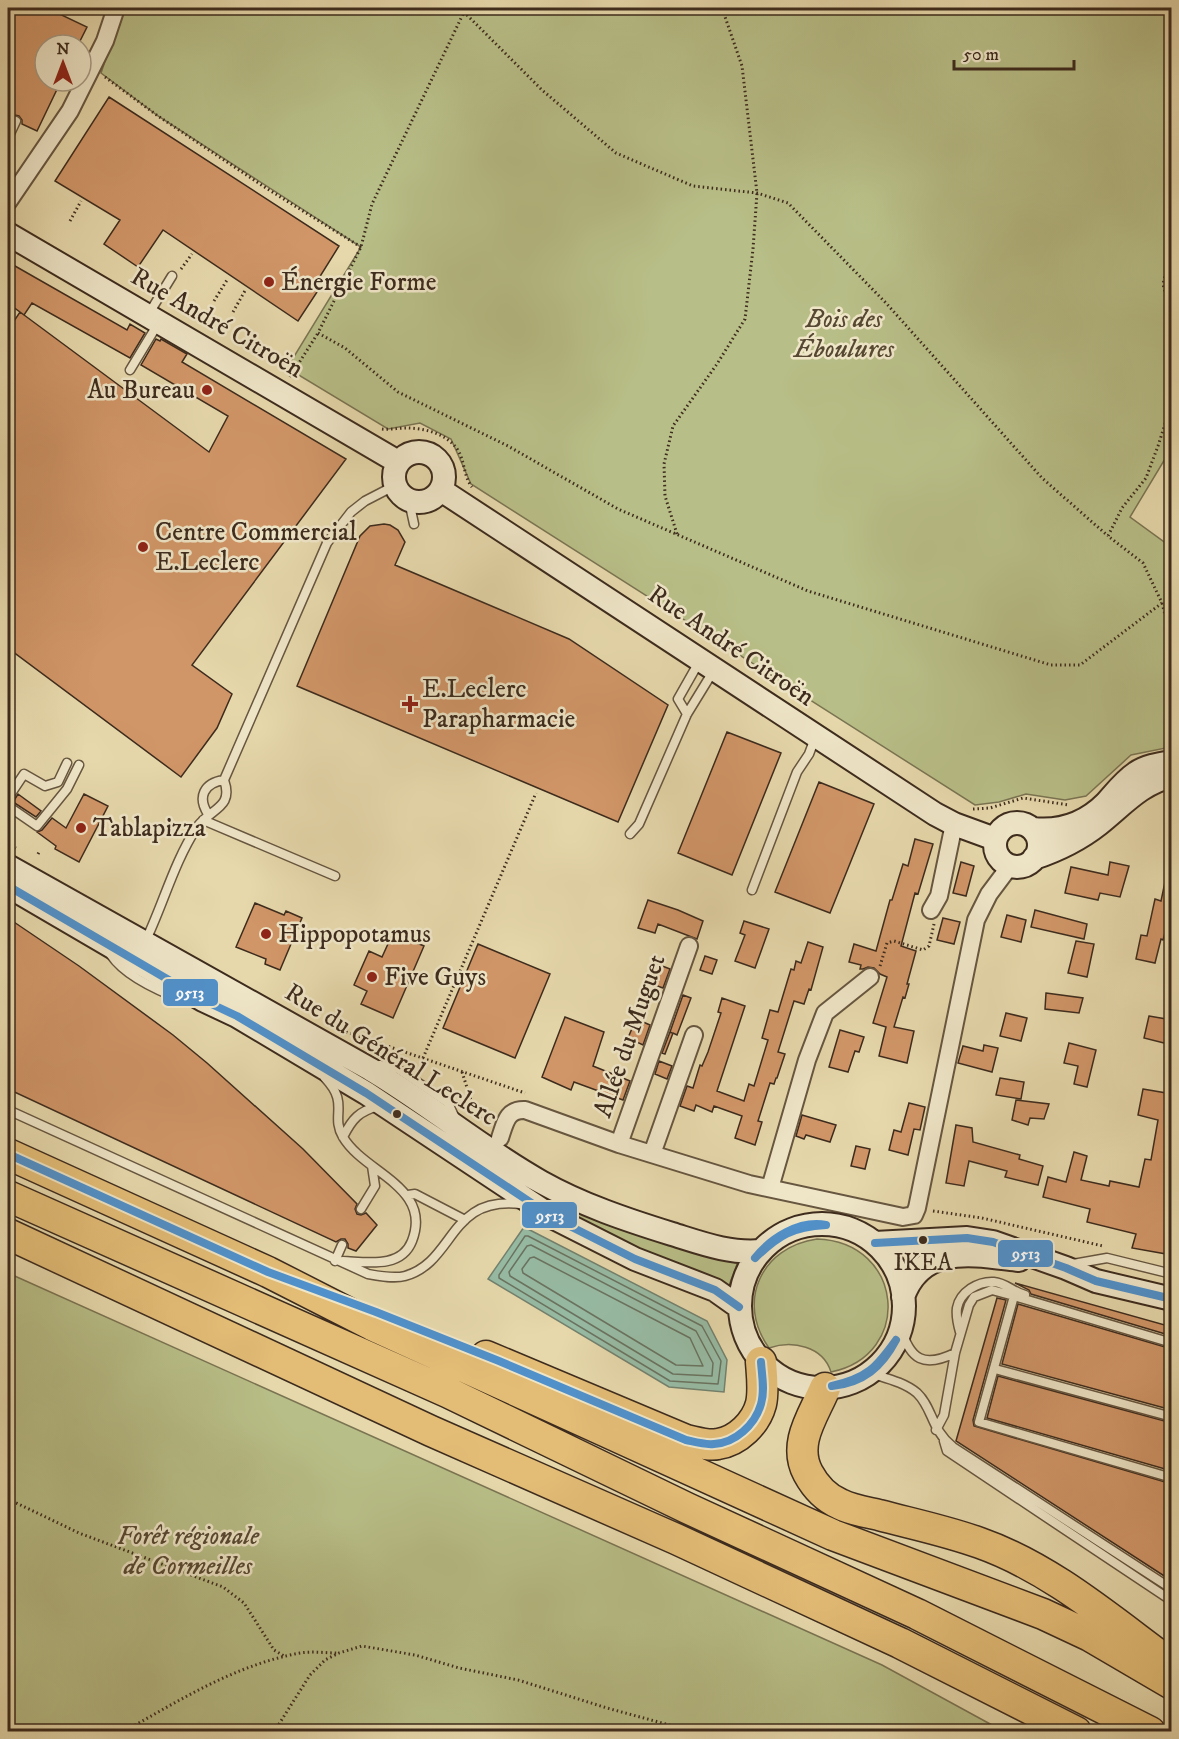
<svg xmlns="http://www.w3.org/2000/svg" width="1179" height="1739" viewBox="0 0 1179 1739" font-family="'IM FELL DW Pica',serif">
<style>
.green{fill:#b8be87;stroke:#7a7452;stroke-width:1.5}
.water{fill:#97bba4;stroke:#73816e;stroke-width:1.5}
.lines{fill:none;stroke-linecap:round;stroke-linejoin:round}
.shore{stroke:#6a7360;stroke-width:1.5}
.building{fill:#d19668;stroke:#3d2b1d;stroke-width:1.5}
.service-casing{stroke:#675640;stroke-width:11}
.minor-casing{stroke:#675640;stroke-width:20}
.secondary-casing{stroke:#3d2b1d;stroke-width:26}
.motorway-casing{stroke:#3d2b1d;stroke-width:33}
.path{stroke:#3d2b1d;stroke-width:3;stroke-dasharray:1.5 3;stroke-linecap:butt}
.service{stroke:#efe6c8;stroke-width:8}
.minor{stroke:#efe6c8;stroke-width:16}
.secondary{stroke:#efe6c8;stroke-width:22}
.motorway{stroke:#e3bc76;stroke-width:30}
.bus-1-casing{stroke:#efe6c8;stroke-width:12}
.bus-1{stroke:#5091cb;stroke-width:8}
.poi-dot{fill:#8f2418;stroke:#efe6c8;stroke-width:2}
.bus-dot{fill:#3d2b1d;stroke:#efe6c8;stroke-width:2}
.labels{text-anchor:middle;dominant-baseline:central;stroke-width:5;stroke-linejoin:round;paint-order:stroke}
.bus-label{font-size:24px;fill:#3d2b1d;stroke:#efe6c8}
.poi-label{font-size:26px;fill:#3d2b1d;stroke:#efe6c8;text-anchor:start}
.park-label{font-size:26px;font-style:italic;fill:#564832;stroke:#efe6c8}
.street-label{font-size:26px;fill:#3d2b1d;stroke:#efe6c8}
.line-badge{stroke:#efe6c8;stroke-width:2}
.badge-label{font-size:16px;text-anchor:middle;font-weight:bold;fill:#fff}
</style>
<rect width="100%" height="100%" fill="#e6d8ab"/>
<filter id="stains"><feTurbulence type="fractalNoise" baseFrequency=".00333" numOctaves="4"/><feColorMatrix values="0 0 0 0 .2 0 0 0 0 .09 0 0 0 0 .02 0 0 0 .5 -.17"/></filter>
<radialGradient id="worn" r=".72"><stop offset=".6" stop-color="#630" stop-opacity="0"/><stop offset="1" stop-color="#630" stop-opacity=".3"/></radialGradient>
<path class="green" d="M123 8H1171V449L1130 517 1171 547V747L1131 755 1086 796 1065 800 1026 794 999 802 975 805 471 484 451 439 420 423 388 429 287 368 361 247 158 116 101 73Z
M557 1207 587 1213 739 1259 728 1288 685 1270 555 1210Z
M817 1239C904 1242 914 1355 831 1372 823 1346 792 1340 769 1348 736 1302 761 1247 817 1239Z
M8 1273 882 1665 1003 1731H8Z"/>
<path class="water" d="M524 1227 707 1321 727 1360 724 1392 669 1387 488 1279Z"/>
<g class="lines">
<path class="shore" d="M525 1236H528L702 1326 721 1361 718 1384 670 1381 499 1278V1275Z
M531 1245 696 1331 713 1363 712 1376 673 1374 510 1276 509 1272 527 1246Z
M534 1257 690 1338 703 1366 676 1365 523 1273 522 1269 530 1258Z"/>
</g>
<path class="building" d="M13 8H47L87 27 78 45H45V81H61L37 131 22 124V120L19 116 15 115 10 119 8 117V19Z
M109 97 339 246 314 286 319 289 298 321 163 230 138 267 104 244 120 220 55 181Z
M8 262 127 330 130 324 145 333 130 358 32 303 24 315 8 303Z
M20 312 209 452 228 416 141 365 156 339 160 341 161 339 187 354 182 362 346 459 192 665 232 694 217 728 181 777 8 648V330Z
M384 524 390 525 398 530 405 542 395 565 569 639 668 705 618 822 297 686 360 536 370 526Z
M727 732 781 753 732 875 678 853Z
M819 782 874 804 830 913 775 892Z
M18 794 41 811 36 817 13 802Z
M84 794 108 806 79 862 55 849 56 846 37 832 42 830 52 818 66 828Z
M915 839 933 844 918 894 915 893 901 946 916 951 907 984H909L905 998 903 997 894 1027 914 1031 907 1063 879 1056 886 1027 873 1023 887 977 880 974 874 968 868 967 863 969H860L861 965 849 962 854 944 876 951 890 900H892L903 864 908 866Z
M961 862 974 866 966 896 953 893Z
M1110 862 1129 866 1120 897 1100 893 1098 900 1065 893 1071 867 1108 875Z
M1166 877 1172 878V920L1169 934 1165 933 1163 940 1161 939 1155 963 1136 959 1141 935 1147 936 1155 899 1161 901Z
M648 900 678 910 703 921 697 939 658 924 655 933 638 928Z
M255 903 284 915 286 911 302 918 280 970 265 964 266 959 236 947Z
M1035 910 1087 924 1084 939 1031 927Z
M1007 915 1026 920 1021 942 1001 937Z
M8 918 79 966 173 1035 207 1063 303 1149 357 1204 355 1209 357 1214 361 1215 366 1213 377 1225 356 1251 348 1248V1244L345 1239H341L336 1242 8 1089Z
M943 918 960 922 954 944 937 940Z
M744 921 769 929 755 968 735 961 745 935 740 933Z
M393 933 424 946 393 1018 361 1004 367 991 354 985 369 951 382 957Z
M1076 941 1094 944 1087 977 1068 973Z
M808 942 823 947 811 990 809 989 804 1004 794 1001 778 1052 785 1054 777 1078H776L774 1084 770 1083 758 1121 762 1122 755 1145 735 1138 742 1116 714 1106 712 1112 696 1105 694 1111 680 1106 687 1086 693 1088 700 1065 702 1066 708 1052 721 1013 718 1012 722 998 745 1006 717 1091 744 1101 749 1084 754 1086 768 1040 762 1038 770 1010 778 1012 791 969 794 970 796 961 801 963Z
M478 944 550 974 515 1058 443 1028Z
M705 956 717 960 712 974 700 970Z
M657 964 670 969 663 988 649 983Z
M1046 993 1083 998 1079 1013 1045 1009Z
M683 995 691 998 677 1035 673 1033 665 1054 662 1053 670 1032 672 1033 670 1032Z
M1006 1013 1027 1018 1021 1041 1000 1036Z
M1149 1016 1172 1020V1045L1144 1038Z
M565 1017 604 1032 593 1066 630 1081 623 1100 574 1082 571 1090 542 1077Z
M636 1019 650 1025 643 1045 628 1038Z
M840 1030 864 1037 859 1052 855 1051 848 1072 829 1067Z
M1069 1043 1096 1050 1087 1087 1074 1084 1078 1066 1064 1063Z
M984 1045 998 1048 992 1072 958 1063 963 1046 983 1051Z
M659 1061 672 1066 667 1079 655 1074Z
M1000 1078 1024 1082 1021 1099 996 1095Z
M1143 1089 1172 1094V1255L1132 1248 1136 1234 1087 1222 1090 1209 1043 1197 1048 1177 1066 1182 1074 1152 1087 1156 1081 1180 1109 1186 1110 1181 1139 1187 1145 1159 1151 1160 1158 1120 1138 1115Z
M1016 1100 1049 1104 1044 1119 1030 1118 1028 1125 1012 1120Z
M909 1103 925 1107 920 1130 914 1129 908 1155 889 1150 894 1130 901 1132Z
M802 1115 836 1125 830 1142 806 1135 804 1139 796 1136Z
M956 1125 972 1128 973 1142 1020 1155 1019 1159 1043 1166 1038 1185 1005 1177 1007 1171 969 1161 964 1186 946 1183Z
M856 1146 870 1149 865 1169 851 1166Z
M1015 1283 1172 1327V1336L1031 1294 1029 1290Z
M997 1298 1006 1300 973 1420 974 1426 1172 1484V1581L956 1441Z
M1018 1304 1172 1349V1410L1002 1364Z
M998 1376 1172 1423V1471L987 1418Z"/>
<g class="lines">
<defs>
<path id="service" d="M8 138 16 121
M8 178 19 186
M148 315 172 276
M130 370 159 322
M409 501 414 524
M687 714 678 699 699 662
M8 798 24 774 45 786 58 782 67 763
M8 806 37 826 67 789 79 765
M208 814C197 797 204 783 224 780
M203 820 335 876
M630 834 639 824 687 714 714 670
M752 890 797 772 809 754 815 738
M145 942C163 905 174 862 197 827 211 808 234 808 224 780L327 543 351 512 365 501 394 486
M111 955C125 976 161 992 185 1001
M380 1065 398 1069 448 1103 455 1118
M325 1078C350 1104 330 1115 343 1137 364 1173 433 1187 412 1241 401 1269 367 1262 343 1261
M8 1110 368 1274C379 1276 394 1279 405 1276 455 1262 448 1196 520 1204
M343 1137C352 1119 359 1111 379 1106
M408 1195 415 1194 465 1220
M361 1209 375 1186 372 1166
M335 1261 342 1245
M1073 1264 1107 1258 1172 1274
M1014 1296 979 1422 1172 1478
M901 1328C910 1360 924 1368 955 1353
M960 1332C958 1325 956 1316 957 1308 960 1292 978 1281 994 1282 1006 1283 1013 1292 1025 1295
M995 1369 1172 1417
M870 1373C885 1378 904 1382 917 1393 933 1408 931 1430 953 1447L1172 1589
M936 1430 944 1415 955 1353 969 1305 974 1297 992 1290 1014 1296 1172 1343
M944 1441 947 1451 1172 1601"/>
<path id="minor" d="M8 202 70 111 105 41 116 8
M931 910 939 896 954 824
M500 1138C505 1123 507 1109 525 1110L619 1144 749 1184 903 1217 914 1215 917 1208 976 920 989 894 1010 866
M619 1144 689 946
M652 1154 694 1035
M770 1188 807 1060 825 1013 870 977"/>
<path id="secondary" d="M8 234 398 462
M394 477a25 25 0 1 1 50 0a25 25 0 1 1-50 0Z
M441 490 935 814 954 824 995 839
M995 845a22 22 0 1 1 44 0a22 22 0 1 1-44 0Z
M1033 829C1061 832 1086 823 1106 803 1115 793 1124 781 1136 773 1146 766 1160 764 1172 762
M1034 858C1058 850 1080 839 1099 824 1123 805 1141 783 1172 776
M8 866 370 1069C429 1104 482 1149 541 1182 582 1205 627 1220 672 1234 701 1243 730 1254 761 1251
M8 886 203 1000 237 1016 366 1093 554 1218 635 1259 715 1290 739 1307
M740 1306a82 82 0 1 1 164 0a82 82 0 1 1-164 0Z
M875 1243 967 1238 993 1242 1066 1268 1096 1281 1172 1299
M903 1297C922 1243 975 1255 1019 1260"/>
<path id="motorway" d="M8 1154 268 1272 372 1325 833 1535 1043 1614 1090 1636 1172 1684
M8 1196 447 1392 687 1508 917 1614 1150 1732
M8 1234 431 1431 676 1539 900 1643 1076 1732
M486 1356 686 1440C696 1442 708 1446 718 1444 738 1441 756 1423 761 1404 764 1391 762 1376 761 1362
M825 1388C814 1415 792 1443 808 1473 815 1486 826 1498 840 1504 852 1510 866 1512 879 1515 913 1524 947 1531 980 1543 1048 1567 1106 1616 1164 1659"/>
</defs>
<use href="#service" class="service-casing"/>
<use href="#minor" class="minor-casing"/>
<use href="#secondary" class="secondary-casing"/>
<use href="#motorway" class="motorway-casing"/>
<path class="path" d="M449 8 464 12 372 204 361 247 318 333 345 348 398 392 508 446 618 509 808 591 1051 665H1080L1162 603 1143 563 1108 536 1122 508 1146 478 1158 446 1172 402
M467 8 464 12 542 90 616 153 693 186 757 193 788 203 886 303 1042 478 1108 536
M8 13 10 14
M105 77 158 116 266 188 361 247
M70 221 81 201
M1172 246 1163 284 1172 322
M181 269 192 254
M214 301 227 280
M233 312 246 289
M290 377 318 333
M382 429C390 430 398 428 406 428 425 428 449 434 459 452 465 464 464 477 472 487
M677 534 665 496 664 464 673 426 717 364 745 319 753 249 757 193 742 66 722 8
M1162 603 1172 642
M1164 604 1172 609
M973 809 990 808 1023 798 1069 805
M8 843 16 848
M38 854 40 850
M880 966 887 943 894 941 923 950 929 946 934 924
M346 1032 525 1093
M423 1058 536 793
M462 1072 471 1100 487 1124
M933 1211 982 1218 1103 1246
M8 1499 79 1533 223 1587 244 1603 274 1650 286 1657
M123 1732C180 1700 235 1665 300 1653 312 1651 325 1653 337 1653
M274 1732 310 1675 325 1660 339 1653 362 1646 415 1655 459 1668 518 1680 607 1708 695 1732"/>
<use href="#service" class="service"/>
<use href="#minor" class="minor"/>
<use href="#secondary" class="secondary"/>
<use href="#motorway" class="motorway"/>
<defs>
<path id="bus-1" d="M8 886 203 1000 237 1016 366 1093 554 1218 635 1259 715 1290 739 1307
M8 1154 268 1272 376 1312 499 1361 686 1440C695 1442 704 1445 714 1444 735 1443 755 1425 761 1404 765 1391 762 1376 761 1362
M875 1243 967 1238 993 1242 1066 1268 1096 1281 1172 1299
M755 1258C771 1238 799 1220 826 1225
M755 1258C779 1235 792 1227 826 1225
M832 1386C867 1378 876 1368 896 1340
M832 1386C863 1383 882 1367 896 1340"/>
</defs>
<use href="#bus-1" class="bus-1-casing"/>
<use href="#bus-1" class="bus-1"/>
</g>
<g class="poi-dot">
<circle cx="269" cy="282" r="6"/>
<circle cx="207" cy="390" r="6"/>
<circle cx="143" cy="547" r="6"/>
<path d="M407 695h6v6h6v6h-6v6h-6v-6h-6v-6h6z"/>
<circle cx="81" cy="828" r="6"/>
<circle cx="266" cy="934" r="6"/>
<circle cx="372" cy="977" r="6"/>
</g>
<g class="bus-dot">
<circle cx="397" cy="1114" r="5"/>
<circle cx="923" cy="1240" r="5"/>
</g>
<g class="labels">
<g class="bus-label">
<text x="923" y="1263">IKEA</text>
</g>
<g class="poi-label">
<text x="281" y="282">Énergie Forme</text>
<text x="195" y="390" text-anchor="end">Au Bureau</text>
<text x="155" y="532">Centre Commercial<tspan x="155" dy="30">E.Leclerc</tspan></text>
<text x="422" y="689">E.Leclerc<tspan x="422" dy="30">Parapharmacie</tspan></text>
<text x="93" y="828">Tablapizza</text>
<text x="278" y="934">Hippopotamus</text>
<text x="384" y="977">Five Guys</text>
</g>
<g class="park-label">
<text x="844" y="319">Bois des<tspan x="844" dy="30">Éboulures</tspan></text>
<text x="188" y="1536">Forêt régionale<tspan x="188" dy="30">de Cormeilles</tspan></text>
</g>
<g class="street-label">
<text transform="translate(217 323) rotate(30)">Rue André Citroën</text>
<text transform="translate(731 646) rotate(34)">Rue André Citroën</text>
<text transform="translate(630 1036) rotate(-71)">Allée du Muguet</text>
<text transform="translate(391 1055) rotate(32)">Rue du Général Leclerc</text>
</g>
</g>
<g class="line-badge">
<rect x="162" y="978" width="57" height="29" rx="6" fill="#5091cb"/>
<rect x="521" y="1201" width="57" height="28" rx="6" fill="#5091cb"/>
<rect x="997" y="1239" width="57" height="29" rx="6" fill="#5091cb"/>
</g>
<g class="badge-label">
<text x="190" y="998">9513</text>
<text x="550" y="1221">9513</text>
<text x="1026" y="1259">9513</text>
</g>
<rect width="1179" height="1739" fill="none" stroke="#e6d8ab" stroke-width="30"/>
<rect x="9" y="9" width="1161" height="1721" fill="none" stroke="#3d2b1d" stroke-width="3"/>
<rect x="15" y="15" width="1149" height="1709" fill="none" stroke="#3d2b1d" stroke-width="1.5"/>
<g transform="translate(63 63)"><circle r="28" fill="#efe6c8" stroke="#a89b84" stroke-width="1.5"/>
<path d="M0-4.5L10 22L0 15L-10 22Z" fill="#8f2418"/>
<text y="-9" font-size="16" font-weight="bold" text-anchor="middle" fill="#3d2b1d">N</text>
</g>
<path d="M954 60v9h120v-9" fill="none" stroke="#3d2b1d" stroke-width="3"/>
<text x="963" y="60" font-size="18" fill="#3d2b1d" stroke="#efe6c8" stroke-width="4.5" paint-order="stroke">50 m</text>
<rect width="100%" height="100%" filter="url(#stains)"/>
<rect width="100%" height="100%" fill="url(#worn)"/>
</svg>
